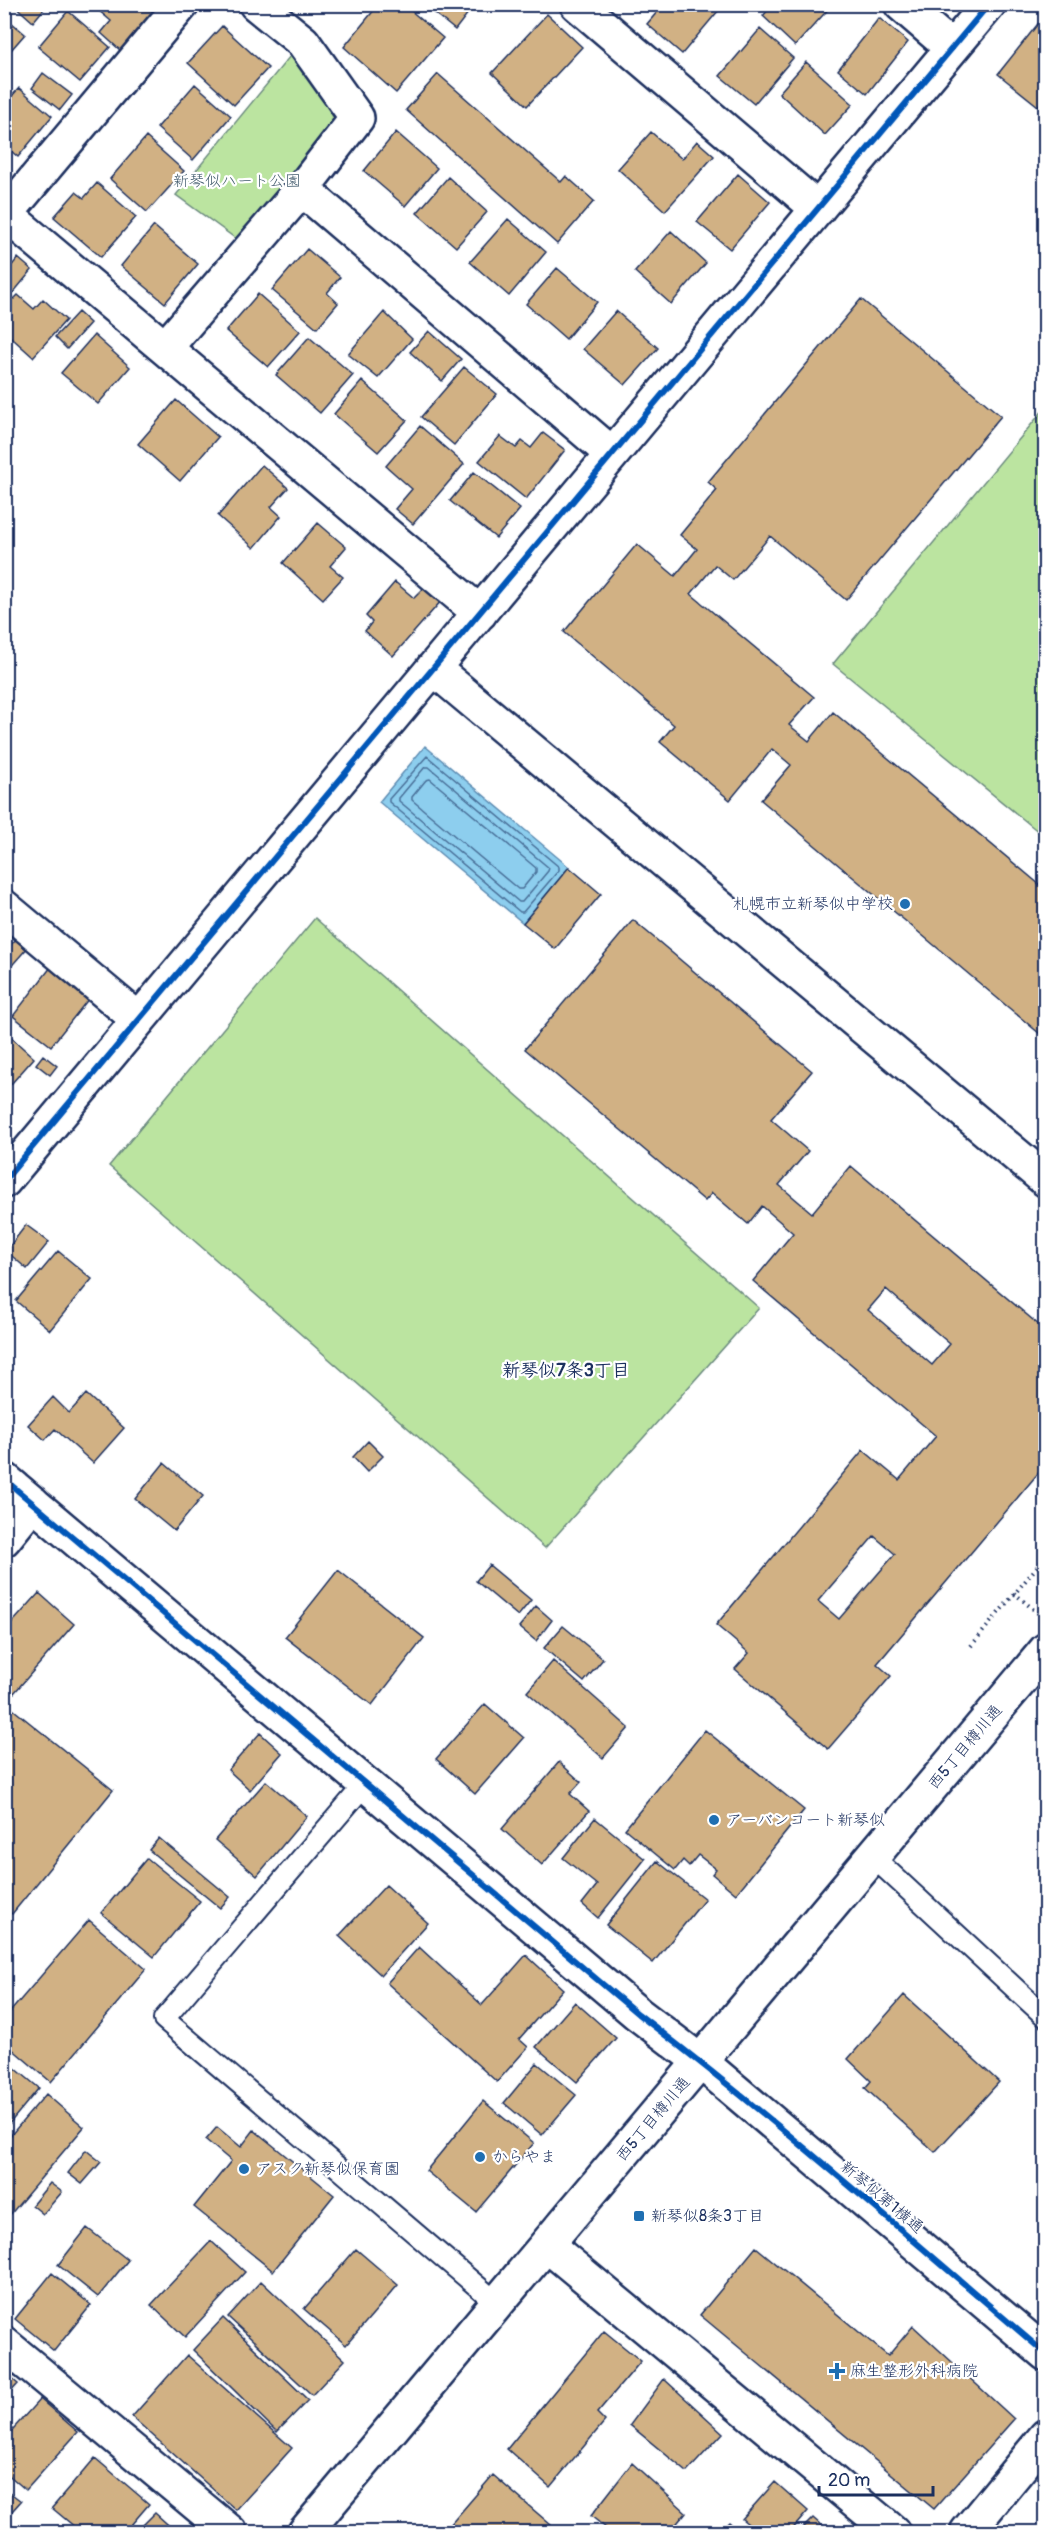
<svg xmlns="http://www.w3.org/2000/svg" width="1050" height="2537" viewBox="0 0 1050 2537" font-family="Pangolin,'Klee One',sans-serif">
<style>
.green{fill:#bbe4a0;stroke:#6b8a7f;stroke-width:1.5}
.water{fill:#8dceee;stroke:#5f8eb4;stroke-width:1.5}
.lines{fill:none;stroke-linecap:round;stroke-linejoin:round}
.shore{stroke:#496f98;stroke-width:1.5}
.building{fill:#d1b184;stroke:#1b2f5e;stroke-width:1.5;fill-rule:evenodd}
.lane-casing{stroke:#1b2f5e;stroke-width:24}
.street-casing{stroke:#1b2f5e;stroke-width:38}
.secondary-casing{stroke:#1b2f5e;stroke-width:38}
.path{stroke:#1b2f5e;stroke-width:4;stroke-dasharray:1.5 4.5;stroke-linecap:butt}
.lane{stroke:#fff;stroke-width:20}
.street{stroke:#fff;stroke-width:33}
.secondary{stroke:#fff;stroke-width:33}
.cycleway-casing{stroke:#fff;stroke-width:10}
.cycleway{stroke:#0057b8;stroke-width:6}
.poi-dot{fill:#1f6fb2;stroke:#fff;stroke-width:2}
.labels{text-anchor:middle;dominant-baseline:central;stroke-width:4.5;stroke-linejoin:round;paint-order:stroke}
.park-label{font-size:16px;fill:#435c6e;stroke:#fff}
.poi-label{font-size:16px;fill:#1b2f5e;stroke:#fff;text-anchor:start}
.street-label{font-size:16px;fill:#1b2f5e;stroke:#fff}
.neighbourhood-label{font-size:18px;font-weight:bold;fill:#1b2f5e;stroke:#fff}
</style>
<rect width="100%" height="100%" fill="#fff"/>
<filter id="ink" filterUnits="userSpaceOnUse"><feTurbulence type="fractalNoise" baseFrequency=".0167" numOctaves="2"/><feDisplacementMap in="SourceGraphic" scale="12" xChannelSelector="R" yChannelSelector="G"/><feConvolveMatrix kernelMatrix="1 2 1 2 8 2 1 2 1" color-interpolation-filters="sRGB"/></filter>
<g filter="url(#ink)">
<path class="green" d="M290 56 310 74 334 119 239 241 176 195Z
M1045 408V837L833 664Z
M315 918 759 1308 545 1548 109 1166Z"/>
<path class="water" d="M425 746 569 867 523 923 379 802Z"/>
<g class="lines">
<path class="shore" d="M427 756 559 867V870L523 912H520L389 802V799Z
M425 767H429L549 868 548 871 522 902H519L399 801V798Z
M430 779 536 868V872L522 889H518L412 800V797L426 780Z"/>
</g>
<path class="building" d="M13 4H48L33 22Z
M91 4H159L121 51 101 33 111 21Z
M379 4H403L443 38 396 93 344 47Z
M423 4H475L455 30Z
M664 4H724L682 54 647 24Z
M773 4H833L795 46 763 16Z
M68 11 110 47 80 82 38 47Z
M547 14 582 47 527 106 492 73Z
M4 16 25 34 4 58Z
M879 18 908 42 867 94 838 70Z
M1041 20 1046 24V96L1038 106 998 74Z
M222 26 268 68 234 105 188 63Z
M760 29 793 58 754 104 720 76Z
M806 62 853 104 825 135 779 93Z
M43 73 72 95 60 110 32 88Z
M438 74 561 182 566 176 594 201 557 244 406 110Z
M195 84 231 116 193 160 157 128Z
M19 88 52 116 18 157 4 145V105Z
M396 132 437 168 405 206 364 171Z
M651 132 682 159 697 141 714 156 665 211 618 169Z
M146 137 184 171 147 212 110 179Z
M738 174 770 202 730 249 697 222Z
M448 177 487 212 456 247 417 213Z
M97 183 136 217 101 257 54 217 76 192 84 198Z
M508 219 546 252 509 296 470 262Z
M154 226 198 264 165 303 121 266Z
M671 231 706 263 671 304 635 272Z
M307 249 340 277 327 293 338 303 317 328 272 290Z
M18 258 32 270 13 293 4 285V275Z
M557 268 597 302 566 339 526 304Z
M5 291 14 299 18 295 34 309 43 299 66 320 33 357 4 331Z
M258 294 300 331 268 367 226 331Z
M861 299 1001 416 846 600 770 536 733 580 715 565 691 594 814 697 789 725 809 741 833 712 1046 890V1039L761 800 791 765 772 749 730 800 660 742 674 725 564 632 637 544 675 576 697 549 680 535 717 490 708 482Z
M616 311 658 348 625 385 583 349Z
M78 312 90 323 67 349 55 337Z
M384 312 412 339 378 378 348 354Z
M429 331 461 359 442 381 410 352Z
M94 335 130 367 98 404 61 373Z
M309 337 353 375 320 413 276 375Z
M464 367 497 394 454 445 421 417Z
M362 381 407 420 378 452 334 414Z
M176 400 218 437 180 481 138 444Z
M420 426 464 464 413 524 395 509 412 489 386 466Z
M543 433 565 450 526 499 479 461 500 436 516 448 522 441 531 448Z
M262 465 288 488 271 507 281 516 254 548 218 516Z
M474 472 520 509 496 538 450 501Z
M318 523 346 547 330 566 343 577 323 599 283 563Z
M395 582 414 598 426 586 442 600 393 656 365 631 372 622 366 616Z
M569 867 601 894 555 949 523 923Z
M633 920 812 1071 771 1119 808 1151 779 1185 812 1213 851 1166 1046 1331V1464L877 1664 891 1676 828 1749 735 1669 749 1653 716 1625 863 1450 899 1480 936 1436 753 1281 793 1233 762 1206 748 1224 712 1193 705 1201 525 1049ZM886 1289 950 1344 932 1365 868 1310ZM874 1536 895 1554 839 1619 818 1601Z
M19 936 29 946 7 971 4 968V952Z
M51 967 90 997 51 1046 13 1016Z
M4 1031 34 1058 4 1092Z
M43 1055 57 1066 50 1075 36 1064Z
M26 1225 49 1242 27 1269 6 1251Z
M58 1251 92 1279 50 1330 16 1301Z
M86 1394 124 1428 93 1463 55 1429 45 1440 28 1425 53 1397 69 1413Z
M368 1441 383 1456 367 1472 353 1457Z
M164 1463 203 1496 174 1531 135 1499Z
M489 1565 531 1600 518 1616 476 1581Z
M338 1570 424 1638 372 1705 285 1637Z
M39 1593 74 1624 14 1693 4 1685V1632Z
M536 1606 552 1620 536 1641 519 1627Z
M563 1626 603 1659 584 1682 544 1648Z
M553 1661 629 1728 603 1758 527 1692Z
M4 1702 113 1790 12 1914 4 1908Z
M485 1704 524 1738 475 1794 436 1759Z
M705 1730 804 1810 736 1894 712 1874 716 1869 698 1855 689 1866 683 1860 675 1870 625 1829Z
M260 1733 282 1753 250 1790 228 1770Z
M559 1762 581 1782 570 1794 589 1811 542 1865 502 1829Z
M266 1781 307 1816 257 1876 215 1840Z
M595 1818 645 1859 598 1918 582 1904 597 1885 563 1858Z
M159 1838 230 1897 220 1908 149 1850Z
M147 1858 200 1901 154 1957 101 1913Z
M657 1861 705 1899 653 1963 606 1925Z
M386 1885 428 1923 381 1975 339 1936Z
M89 1920 146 1969 51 2082 4 2042V2019Z
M419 1947 482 2005 526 1955 563 1989 519 2039 528 2047 497 2082 387 1983Z
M904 1995 999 2082 935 2152 865 2088 871 2081 848 2059Z
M575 2002 616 2038 577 2082 536 2047Z
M9 2063 39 2088 4 2130V2068Z
M537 2063 576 2095 542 2135 504 2103Z
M46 2094 84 2127 4 2222V2143Z
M483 2101 534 2143 476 2212 426 2171Z
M217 2127 241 2147 254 2130 334 2195 273 2271 194 2207 231 2161 206 2140Z
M86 2150 101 2162 82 2184 68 2173Z
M50 2183 62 2192 43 2214 32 2205Z
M87 2228 128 2260 98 2297 58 2265Z
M211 2241 245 2272 185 2337 151 2305Z
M756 2247 888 2356 913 2326 1014 2419 934 2509 700 2315Z
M356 2249 398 2285 346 2345 304 2309Z
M52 2273 91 2305 54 2351 15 2319Z
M261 2281 345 2360 312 2395 228 2317Z
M223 2318 308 2400 277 2432 193 2350Z
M604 2331 641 2361 597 2413 605 2421 550 2487 507 2449Z
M187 2355 292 2448 236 2510 132 2417Z
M4 2372 18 2384 4 2399Z
M664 2379 723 2433 687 2472 630 2425Z
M40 2399 78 2432 26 2490 4 2471V2439Z
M95 2458 149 2504 125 2532H81L52 2508Z
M632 2463 686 2512 670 2532H611L591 2516Z
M493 2475 551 2525 545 2532H444Z
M775 2482 808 2511 790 2532H758L742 2519Z
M4 2488 21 2501 4 2520Z
M155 2513 176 2532H136Z
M813 2518 829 2532H799Z
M729 2522 740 2532H719Z"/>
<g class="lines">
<defs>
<path id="lane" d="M365 1784 164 2019 498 2304
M873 1857 1046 2017"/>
<path id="street" d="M577 4 818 209
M901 4 952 48
M302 189 612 454
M4 213 480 613
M6 214 182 4
M165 348 302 189 357 118 303 42 256 4
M433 668 1046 1180
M4 907 139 1020
M4 1181 989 4
M4 1479 638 2014 701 2062
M4 1539 33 1503
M547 2245 893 2532
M4 2344 230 2532
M967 2532 1046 2436"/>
<path id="secondary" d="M701 2062 1046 2354
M305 2532 1046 1650"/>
</defs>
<use href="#lane" class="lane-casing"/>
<use href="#street" class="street-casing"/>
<use href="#secondary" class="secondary-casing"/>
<path class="path" d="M1014 1593 1040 1615
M971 1646 1046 1556"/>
<use href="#lane" class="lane"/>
<use href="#street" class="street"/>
<use href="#secondary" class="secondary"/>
<defs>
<path id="cycleway" d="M4 1181 989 4
M4 1479 638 2014C778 2121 911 2239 1046 2354"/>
</defs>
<use href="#cycleway" class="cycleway-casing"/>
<use href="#cycleway" class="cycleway"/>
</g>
</g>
<g class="poi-dot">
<circle cx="905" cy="904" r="6"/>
<circle cx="714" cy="1820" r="6"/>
<circle cx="480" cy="2157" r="6"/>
<circle cx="244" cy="2169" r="6"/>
<rect x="633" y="2210" width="12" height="12" rx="3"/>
<path d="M834 2362h6v6h6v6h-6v6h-6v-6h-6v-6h6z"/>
</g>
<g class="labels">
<g class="park-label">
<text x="237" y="181">新琴似ハート公園</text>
</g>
<g class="poi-label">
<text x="893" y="904" text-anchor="end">札幌市立新琴似中学校</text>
<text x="726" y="1820">アーバンコート新琴似</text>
<text x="492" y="2157">からやま</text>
<text x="256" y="2169">アスク新琴似保育園</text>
<text x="651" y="2216">新琴似8条3丁目</text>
<text x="850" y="2371">麻生整形外科病院</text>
</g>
<g class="street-label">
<text transform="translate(965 1747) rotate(-50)">西5丁目樽川通</text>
<text transform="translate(653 2119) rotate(-50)">西5丁目樽川通</text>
<text transform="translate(882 2197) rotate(40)">新琴似第1横通</text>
</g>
<g class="neighbourhood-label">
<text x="566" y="1370">新琴似7条3丁目</text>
</g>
</g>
<rect width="1050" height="2537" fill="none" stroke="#fff" stroke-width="24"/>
<rect x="12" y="12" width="1026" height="2513" fill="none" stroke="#1b2f5e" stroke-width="2" filter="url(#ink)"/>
<path d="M819 2486v9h114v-9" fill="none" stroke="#1b2f5e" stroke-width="3"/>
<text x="828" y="2486" font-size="18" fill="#1b2f5e" stroke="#ffffff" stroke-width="4.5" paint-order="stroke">20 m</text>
</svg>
